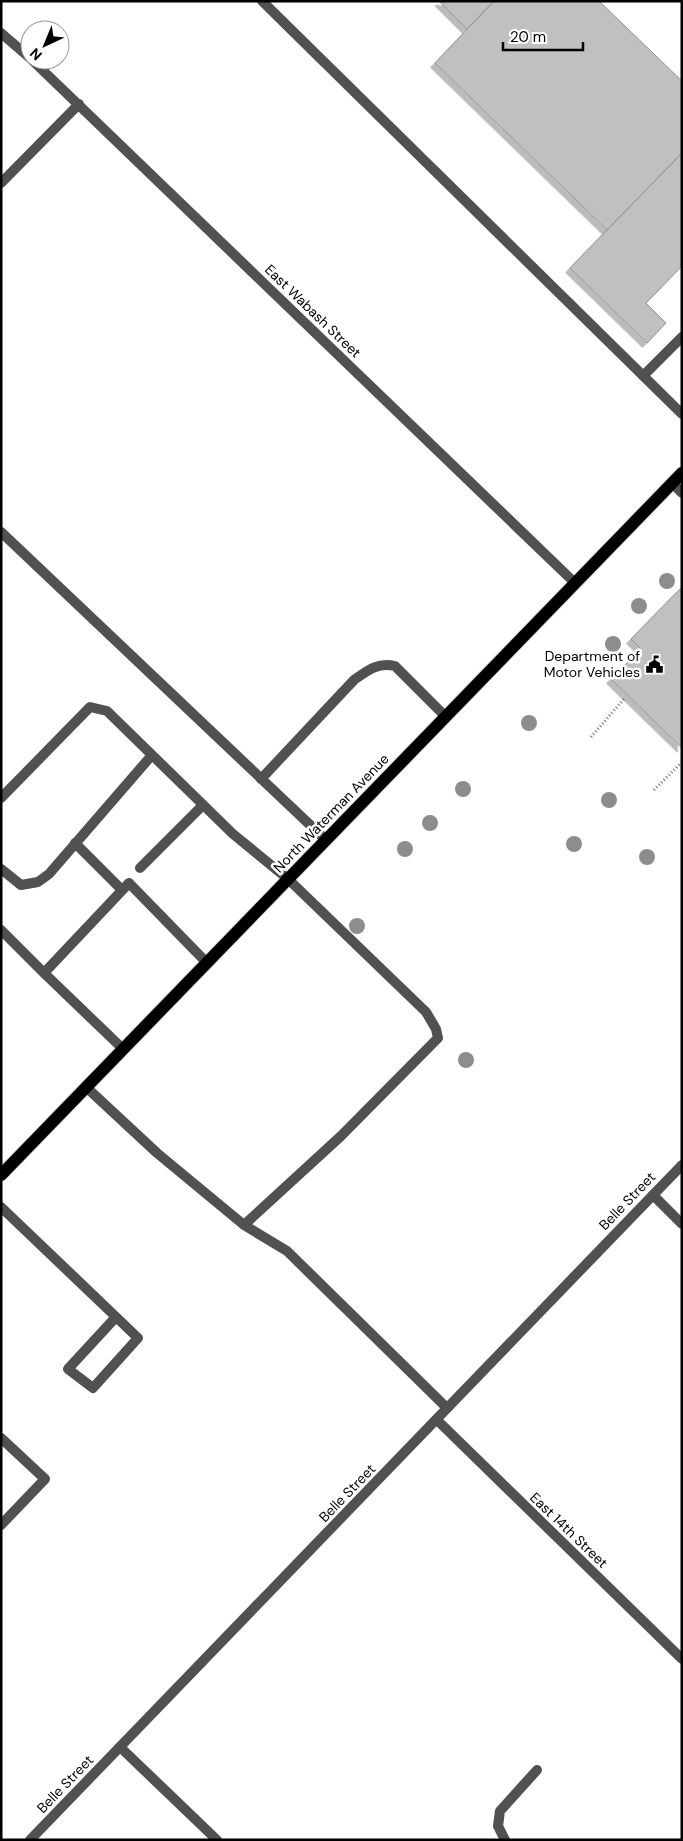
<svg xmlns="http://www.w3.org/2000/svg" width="683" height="1841" viewBox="0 0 683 1841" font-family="'DM Sans',sans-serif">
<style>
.building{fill:#c0c0c0;stroke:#959595;filter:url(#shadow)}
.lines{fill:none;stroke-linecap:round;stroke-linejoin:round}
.primary-casing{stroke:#dbdbdb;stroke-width:14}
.path{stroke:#737373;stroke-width:3;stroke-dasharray:1 2.5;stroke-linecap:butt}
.lane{stroke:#515151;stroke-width:10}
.street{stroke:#515151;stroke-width:10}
.primary{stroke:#000;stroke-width:12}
.tree{fill:#8d8d8d}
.labels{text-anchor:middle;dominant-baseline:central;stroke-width:5;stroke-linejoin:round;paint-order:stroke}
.street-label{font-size:14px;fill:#000;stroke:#fff}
.poi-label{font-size:14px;fill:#000;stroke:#fff;text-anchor:end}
</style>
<defs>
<filter id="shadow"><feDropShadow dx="-4.5" dy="4.5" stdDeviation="0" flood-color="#0004"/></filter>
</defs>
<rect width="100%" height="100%" fill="#fff"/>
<path class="building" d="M439 1H494L467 29Z
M494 1H599L682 81V153L607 230 435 63Z
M682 153V266L646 303 666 323 647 343 570 268Z
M682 587V748L611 679 641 649 631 639Z"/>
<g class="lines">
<defs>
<path id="primary" d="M1 1175 682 473"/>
</defs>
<use href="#primary" class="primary-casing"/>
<path class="path" d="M591 737 624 699
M654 790 682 762"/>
<path class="lane" d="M262 1 682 414
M643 376 682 337
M1 532 326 840
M261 779 354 680C368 670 378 662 395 666L445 716
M1 798 90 707 107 711 233 834 288 879 426 1012 436 1029 438 1038 341 1136 244 1225
M75 843 122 890
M140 868 203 805
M1 869 21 885 38 882 49 874 152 755
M1 930 44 973 123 1049
M44 973 129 883 207 963
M86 1087 157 1153 244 1225 287 1251 447 1408
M653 1195 682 1224
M1 1207 138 1338 93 1388 68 1369 116 1317
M1 1438 45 1479 1 1525
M120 1747 217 1840
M505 1840 498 1826 500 1811 537 1770"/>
<path class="street" d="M1 33 30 58
M32 60 575 583
M1 183 79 104
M672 483 682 493
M437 1420 682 1659
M30 1840 682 1165"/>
<use href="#primary" class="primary"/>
</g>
<g class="tree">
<circle cx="667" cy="581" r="8"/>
<circle cx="639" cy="606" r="8"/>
<circle cx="613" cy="644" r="8"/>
<circle cx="529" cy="723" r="8"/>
<circle cx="463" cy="789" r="8"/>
<circle cx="609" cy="800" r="8"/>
<circle cx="430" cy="823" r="8"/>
<circle cx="574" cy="844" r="8"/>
<circle cx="405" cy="849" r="8"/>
<circle cx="647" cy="857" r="8"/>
<circle cx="357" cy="926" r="8"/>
<circle cx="466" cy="1060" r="8"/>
</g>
<defs>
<symbol id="civic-bare" viewBox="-9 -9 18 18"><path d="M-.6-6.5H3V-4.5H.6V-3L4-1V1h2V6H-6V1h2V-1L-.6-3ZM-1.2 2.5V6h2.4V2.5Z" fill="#000" stroke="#fff" stroke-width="2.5" paint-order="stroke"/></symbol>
</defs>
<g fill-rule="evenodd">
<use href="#civic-bare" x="642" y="652" width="25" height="25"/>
</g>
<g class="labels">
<g class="street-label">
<text transform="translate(313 311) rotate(44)">East Wabash Street</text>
<text transform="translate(331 813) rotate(-46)">North Waterman Avenue</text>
<text transform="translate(627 1201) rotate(-46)">Belle Street</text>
<text transform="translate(347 1493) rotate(-46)">Belle Street</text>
<text transform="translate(569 1530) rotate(44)">East 14th Street</text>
<text transform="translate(65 1784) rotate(-46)">Belle Street</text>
</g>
<g class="poi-label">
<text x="640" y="656">Department of<tspan x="640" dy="16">Motor Vehicles</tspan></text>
</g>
</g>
<rect width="683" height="1841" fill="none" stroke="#000000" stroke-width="5"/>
<g transform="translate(45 45) rotate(224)"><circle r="24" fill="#ffffff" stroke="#999999"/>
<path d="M0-4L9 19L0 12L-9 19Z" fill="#000000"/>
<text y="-8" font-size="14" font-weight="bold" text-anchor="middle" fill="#000000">N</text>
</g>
<path d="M503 42v8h80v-8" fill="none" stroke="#000000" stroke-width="2.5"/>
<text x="510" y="42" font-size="15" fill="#000000" stroke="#ffffff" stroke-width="4" paint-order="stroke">20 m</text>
</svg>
